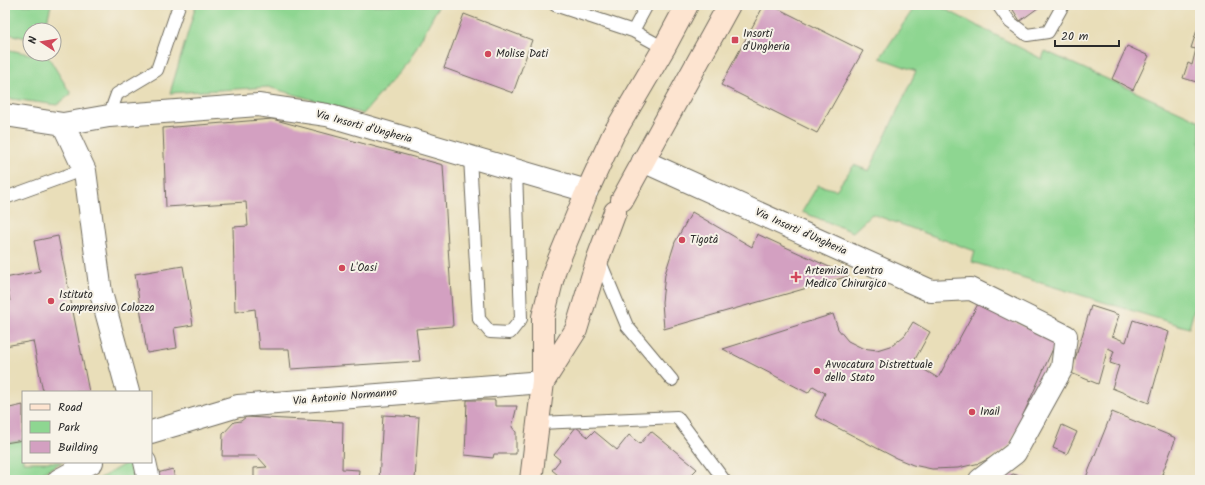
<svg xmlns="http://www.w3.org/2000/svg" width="1205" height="485" viewBox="0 0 1205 485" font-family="Kalam,sans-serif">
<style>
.green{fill:#8ed691;stroke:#5c805e}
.building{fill:#d3a0c1}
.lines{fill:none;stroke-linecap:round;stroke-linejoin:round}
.service-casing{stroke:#6e6a5d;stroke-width:14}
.minor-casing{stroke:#6e6a5d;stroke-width:24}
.secondary-casing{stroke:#6e6a5d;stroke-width:24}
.service{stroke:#fff;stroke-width:12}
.minor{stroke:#fff;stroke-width:22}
.secondary{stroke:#fde4d0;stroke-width:22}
.poi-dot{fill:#d1495b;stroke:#f7f3e8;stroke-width:1.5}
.labels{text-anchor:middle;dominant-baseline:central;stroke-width:4;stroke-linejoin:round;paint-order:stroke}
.poi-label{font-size:11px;fill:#2b2b2b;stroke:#f7f3e8;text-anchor:start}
.street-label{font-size:11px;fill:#2b2b2b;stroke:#f7f3e8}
</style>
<rect width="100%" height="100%" fill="#f7f3e8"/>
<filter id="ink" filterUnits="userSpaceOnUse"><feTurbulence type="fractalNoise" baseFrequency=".025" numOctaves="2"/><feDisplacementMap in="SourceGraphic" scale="8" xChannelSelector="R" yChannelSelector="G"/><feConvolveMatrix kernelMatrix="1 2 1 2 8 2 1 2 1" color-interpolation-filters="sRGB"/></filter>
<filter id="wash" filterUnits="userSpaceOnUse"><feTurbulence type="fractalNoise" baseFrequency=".012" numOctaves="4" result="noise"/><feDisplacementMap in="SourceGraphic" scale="16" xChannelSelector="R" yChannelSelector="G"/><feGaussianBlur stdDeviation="0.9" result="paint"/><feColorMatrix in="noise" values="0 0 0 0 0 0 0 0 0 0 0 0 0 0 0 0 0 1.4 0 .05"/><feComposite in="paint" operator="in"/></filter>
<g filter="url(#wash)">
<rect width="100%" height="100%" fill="#e9deb9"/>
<path class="green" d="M5 5H51L45 30H30V39L5 33Z
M196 5H439L409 61 363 114 268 87 170 93Z
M916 5H937L1042 59 1045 51 1200 121V289L1189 328 972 262 975 251 872 214 853 232 802 212 818 185 836 190 854 165 869 171 916 71 880 58Z
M5 49 49 58 71 94 57 105 5 98Z
M23 440V462H62L30 480H5V443Z
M128 462H131L135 480H97Z"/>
<g id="blocks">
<path class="building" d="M764 5H771L863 51 817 133 721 85Z
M1010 5H1042L1020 21Z
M464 14 532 40 513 93 444 68Z
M1200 21V83L1183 78 1188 63 1192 65 1196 49 1191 48Z
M1127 46 1149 56 1133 90 1112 79Z
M272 119 443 165 453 326 416 329 420 361 291 369 289 349H259L255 309 235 312 233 227 248 226 246 202 166 207 163 128Z
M692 212 752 247 757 234 849 276 664 329 662 302 665 274 675 242Z
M58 236 89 392H43L33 341 5 346V298L7 301H10L5 278 40 271 34 241Z
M183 266 193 325 174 328 177 348 147 353 135 274Z
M978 304 1056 342 1009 446 996 455 980 463 958 468 932 469 913 465 896 458 815 416 825 393 813 386 808 393 723 349 833 314 838 329 848 341 862 348 877 350 893 345 905 335 913 322 930 332 913 363 938 378Z
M1091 306 1119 315 1112 336 1126 342 1133 320 1169 332 1149 403 1112 388 1119 366 1110 363 1114 351 1108 348 1098 384 1071 373Z
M467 400H495V406H517L512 427 516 432V454H494L493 458 465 455Z
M23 405V440L5 443V409Z
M1112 412 1176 438 1162 474 1175 480H1085Z
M383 415 419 417 415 480H379Z
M246 417 343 422 342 469 359 470 358 480H254V468L267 467 257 456H222L223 434 234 422 241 421Z
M1062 425 1077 432 1067 454 1053 448Z
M576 427 588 437 594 431 617 450 629 435 640 444 651 431 697 469 692 474 699 480H564L552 470 560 460 554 455Z
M173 469 175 480H159L157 473Z
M1013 474 1033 480H1003Z"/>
</g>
</g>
<g filter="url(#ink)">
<use href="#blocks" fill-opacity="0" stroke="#6e6a5d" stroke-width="1"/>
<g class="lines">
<defs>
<path id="service" d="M555 5 633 31 664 48
M998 5 1010 22 1027 35 1048 32 1063 5
M633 31 647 5
M109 116 117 94 157 70 179 5
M470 157 479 319 490 332 510 333 521 319 516 170
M5 198 71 174 85 171
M599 259 627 326 672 380
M539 423 677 417 724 480"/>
<path id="minor" d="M5 115 63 124 109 116 258 105 327 115 587 191
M63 124 85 171 101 293 128 392
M643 161 931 291 971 289 1066 336 1062 368 1015 453 980 480
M151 432 238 406 543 382
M145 462 149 480
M59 480 92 462"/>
<path id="secondary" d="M590 185 613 135 664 48 687 5
M622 200 729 5
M543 382 576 330 598 258 615 212
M531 480 543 382V317L555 269 585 196"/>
</defs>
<use href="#service" class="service-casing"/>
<use href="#minor" class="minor-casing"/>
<use href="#secondary" class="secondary-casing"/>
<use href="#service" class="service"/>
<use href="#minor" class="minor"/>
<use href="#secondary" class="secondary"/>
</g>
</g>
<g class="poi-dot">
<rect x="731" y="36" width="8" height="8" rx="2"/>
<circle cx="488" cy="54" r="4"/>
<circle cx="682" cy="240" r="4"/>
<circle cx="342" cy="268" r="4"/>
<path d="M794 271h4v4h4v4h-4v4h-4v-4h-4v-4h4z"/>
<circle cx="51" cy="301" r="4"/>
<circle cx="817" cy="371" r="4"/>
<circle cx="972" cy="412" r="4"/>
</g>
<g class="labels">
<g class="poi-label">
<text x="743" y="34">Insorti<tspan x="743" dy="13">d'Ungheria</tspan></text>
<text x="496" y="54">Molise Dati</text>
<text x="690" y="240">Tigotà</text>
<text x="350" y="268">L'Oasi</text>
<text x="805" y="271">Artemisia Centro<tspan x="805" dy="13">Medico Chirurgico</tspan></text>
<text x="59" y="295">Istituto<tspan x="59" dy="13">Comprensivo Colozza</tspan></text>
<text x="825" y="365">Avvocatura Distrettuale<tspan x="825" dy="13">dello Stato</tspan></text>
<text x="980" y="412">Inail</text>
</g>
<g class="street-label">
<text transform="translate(364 127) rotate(15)">Via Insorti d'Ungheria</text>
<text transform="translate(801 232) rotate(24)">Via Insorti d'Ungheria</text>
<text transform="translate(345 397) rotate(-5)">Via Antonio Normanno</text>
</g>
</g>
<rect width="1205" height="485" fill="none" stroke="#f7f3e8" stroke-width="20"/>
<rect x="22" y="391" width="130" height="72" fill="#f7f3e8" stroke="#a5a39c"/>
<rect x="30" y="404" width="20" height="6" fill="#fde4d0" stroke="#a5a39c"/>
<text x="58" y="411" font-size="12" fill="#2b2b2b">Road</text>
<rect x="30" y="421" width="20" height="12" fill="#8ed691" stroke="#a5a39c"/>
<text x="58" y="431" font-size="12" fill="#2b2b2b">Park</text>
<rect x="30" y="441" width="20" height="12" fill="#d3a0c1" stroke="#a5a39c"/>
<text x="58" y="451" font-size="12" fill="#2b2b2b">Building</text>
<g transform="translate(42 42) rotate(282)"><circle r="19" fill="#f7f3e8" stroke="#a5a39c"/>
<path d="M0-3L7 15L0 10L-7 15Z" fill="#d1495b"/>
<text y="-6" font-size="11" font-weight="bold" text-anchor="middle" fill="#2b2b2b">N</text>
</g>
<path d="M1055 40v6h64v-6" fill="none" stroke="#2b2b2b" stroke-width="2"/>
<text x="1061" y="40" font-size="12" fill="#2b2b2b" stroke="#f7f3e8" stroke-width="3" paint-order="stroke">20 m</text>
</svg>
